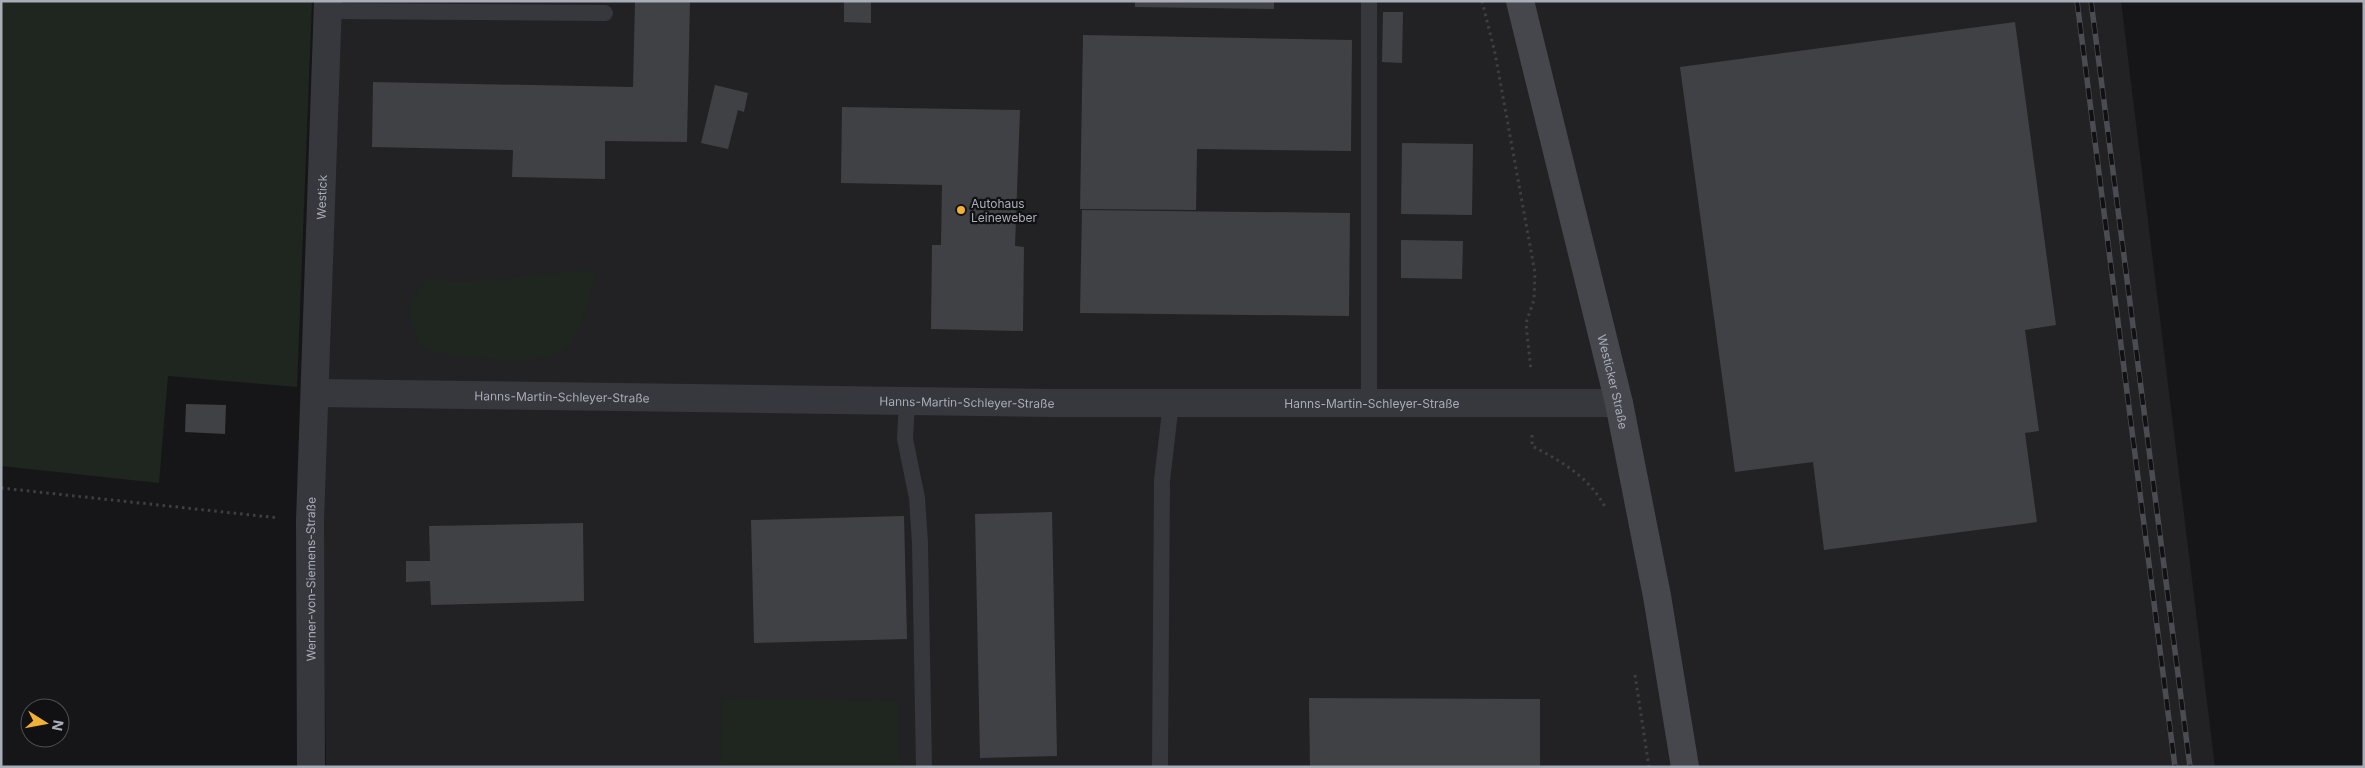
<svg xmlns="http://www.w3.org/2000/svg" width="2365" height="768" viewBox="0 0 2365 768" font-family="Inter,sans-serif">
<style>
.built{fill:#222225}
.green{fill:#1e261f}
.building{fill:#404145}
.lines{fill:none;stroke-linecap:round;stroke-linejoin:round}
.path{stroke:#3d3f44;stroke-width:3;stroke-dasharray:2.5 4;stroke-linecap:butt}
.service{stroke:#37383d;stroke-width:16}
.minor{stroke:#37383d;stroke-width:28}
.secondary{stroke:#45474d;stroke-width:28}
.rail-casing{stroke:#4a4c52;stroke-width:5.5}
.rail{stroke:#111113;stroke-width:4;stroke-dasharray:11;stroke-linecap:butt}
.poi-dot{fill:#f2b134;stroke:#111113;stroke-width:2}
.labels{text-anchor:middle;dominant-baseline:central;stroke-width:4.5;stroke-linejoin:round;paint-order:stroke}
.street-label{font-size:12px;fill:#a8adb8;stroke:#111113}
.poi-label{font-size:12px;fill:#a8adb8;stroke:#111113;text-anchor:start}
</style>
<rect width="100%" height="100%" fill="#161618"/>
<path class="built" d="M334 1H2121L2215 767H326L323 527Z"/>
<path class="green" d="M1 1H312L297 387 168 376 159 483 1 466Z
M596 270C591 292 582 333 565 348 542 370 464 355 433 352L419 344 408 312 411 300 427 279 461 282Z
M721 698 898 702V767H720Z"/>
<path class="building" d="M635 1H690L687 142 605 141V179L512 177 513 150 372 147 373 82 633 87Z
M844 1H871V23L844 22Z
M1135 1H1274V9L1135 7Z
M1383 12H1403L1402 63 1382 62Z
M2015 22 2056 325 2025 330 2039 431 2025 433 2037 522 1824 550 1813 462 1735 472 1680 67Z
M1083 35 1352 40 1351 151 1197 149 1196 210 1080 209Z
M715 85 748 93 744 112 738 110 728 149 701 143Z
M842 107 1020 110 1015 246 1024 247 1023 331 931 329 932 245H941L942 185 841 183Z
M1402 143 1473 144 1472 215 1401 214Z
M1082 210 1350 213 1349 316 1080 313Z
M1401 240 1463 241 1462 279 1401 278Z
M186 404 226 405 225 434 185 432Z
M1052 512 1057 756 980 758 975 514Z
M904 516 907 639 754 643 751 520Z
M583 523 584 601 431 605 430 581 406 582V561H430L429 526Z
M1309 698 1540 699V767H1310Z"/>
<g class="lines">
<path class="path" d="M1482 1 1495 53 1535 273 1534 300 1526 323 1531 371
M1532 435V446C1561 461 1589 477 1605 507
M1 488 279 518
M1635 675 1649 767"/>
<path class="service" d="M328 11 605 13
M907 401 905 439 917 498 920 543 924 767
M1369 403V1
M1160 767 1162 480 1171 403"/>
<g class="minor">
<path id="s1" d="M316 393 1056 403H1619"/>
<path id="s2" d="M311 767 310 521 328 1"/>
</g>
<path class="secondary" id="s3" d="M1520 1 1619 403 1657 596 1685 767"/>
<defs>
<path id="rail" d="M2077 1 2175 767
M2091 1 2190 767"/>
</defs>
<use href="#rail" class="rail-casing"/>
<use href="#rail" class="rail"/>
</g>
<circle class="poi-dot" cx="961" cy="210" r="5"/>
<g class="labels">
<g class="street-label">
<text stroke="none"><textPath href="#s2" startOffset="570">Westick</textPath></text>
<text stroke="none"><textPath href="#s3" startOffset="392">Westicker Straße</textPath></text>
<text stroke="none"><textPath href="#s1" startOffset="246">Hanns-Martin-Schleyer-Straße</textPath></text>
<text stroke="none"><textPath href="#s1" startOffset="651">Hanns-Martin-Schleyer-Straße</textPath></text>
<text stroke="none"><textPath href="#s1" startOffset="1056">Hanns-Martin-Schleyer-Straße</textPath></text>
<text stroke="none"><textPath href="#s2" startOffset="188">Werner-von-Siemens-Straße</textPath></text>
</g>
<g class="poi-label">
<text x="971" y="203">Autohaus<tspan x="971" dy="14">Leineweber</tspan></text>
</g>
</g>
<rect width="2365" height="768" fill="none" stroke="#a8adb8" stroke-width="5"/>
<g transform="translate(45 723) rotate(101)"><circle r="24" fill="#111113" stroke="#4d4f55"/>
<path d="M0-4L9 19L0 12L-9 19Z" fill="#f2b134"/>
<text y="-8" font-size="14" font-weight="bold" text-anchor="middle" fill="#a8adb8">N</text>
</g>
</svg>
